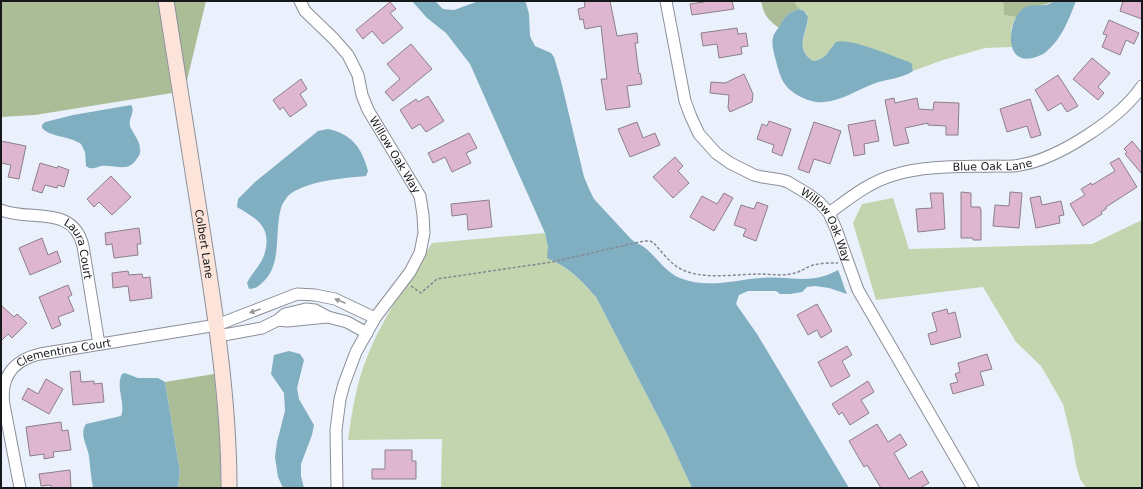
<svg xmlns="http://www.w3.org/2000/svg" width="1143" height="489" viewBox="0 0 1143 489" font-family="'DejaVu Sans',sans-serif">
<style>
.green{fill:#c3d5ae}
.forest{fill:#abbd96}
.water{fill:#81afc2}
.building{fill:#deb6cf;stroke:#8b8086}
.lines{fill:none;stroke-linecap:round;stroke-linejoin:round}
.street-casing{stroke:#8b8f9a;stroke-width:13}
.secondary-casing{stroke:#8b8f9a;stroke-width:17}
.path{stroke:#848890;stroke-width:1.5;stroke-dasharray:3 2;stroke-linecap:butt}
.street{stroke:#fff;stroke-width:11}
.secondary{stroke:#fce4da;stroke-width:15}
.oneway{fill:#969798}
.labels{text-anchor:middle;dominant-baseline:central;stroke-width:4;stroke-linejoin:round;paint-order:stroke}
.street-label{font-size:11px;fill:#16181b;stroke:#fff}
</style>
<rect width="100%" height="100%" fill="#ebf1fc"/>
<path class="green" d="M794 1H1003L1004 15 1016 17 1011 29 1012 47 985 48 943 60 913 71V68L833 45C828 55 824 58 813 61 787 45 823 16 799 9Z
M893 198 909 249 1092 244 1142 220V488H1086L1080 479 1076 465 1072 441 1063 404 1041 366 1016 342 983 287 876 300 853 223 862 204Z
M545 233 548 247V258C569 268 580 279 596 297L667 434 692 488H441L442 439 348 440C352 412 356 384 367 357 383 317 409 280 432 243Z"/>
<path class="forest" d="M1 1H158L172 93 35 115 1 117Z
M172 1H206L184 93Z
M761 1H794L799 9C788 12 783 18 779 28 767 19 764 15 761 1Z
M1003 1H1054C1051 4 1028 8 1021 10L1016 17 1004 15Z
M214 374 220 437 221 488H178L180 472 165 382Z"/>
<path class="water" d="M412 1H435L443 9 454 10 479 1H524L526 3 529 14 530 36 535 46 551 53 554 57 561 81 584 177 590 191 594 199 631 239C635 243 640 244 644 247 656 256 666 273 680 278 707 289 734 280 761 278 792 275 808 286 838 270 842 278 843 286 847 294L829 288 815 286 807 287 802 292 790 294H780L776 291H748L739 295 736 304 757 334 849 488H692L667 434 596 297C580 279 570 268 547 258L548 247 545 233 470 64 446 33 427 18Z
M1054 1H1076C1069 19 1062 38 1047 51 1043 55 1038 56 1033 58 1004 65 1008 25 1020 11 1031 0 1045 10 1054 1Z
M799 9 804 11 808 17C807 33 794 49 813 61 828 58 827 52 836 42 849 37 895 57 909 62L912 64 913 71C901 79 886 79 873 84 857 90 841 101 824 102 817 103 810 101 803 98 784 89 781 80 776 61 774 53 771 44 773 37 774 33 777 30 779 27 784 17 788 12 799 9Z
M131 105C136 112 128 118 130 126 133 134 140 140 140 149 141 153 139 156 136 160 127 173 114 164 101 166 97 167 95 169 89 168L86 166 85 152 81 144C70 136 50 137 42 128V125L45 122 73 115Z
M328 129C352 134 362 148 368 171L366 176C344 178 306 181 289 195 286 198 282 204 281 208 274 231 283 265 262 283 258 287 255 289 249 289L247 283C251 274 258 268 262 260 267 250 269 235 262 226 257 218 245 212 237 207L238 199 255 182 318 131Z
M289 351 300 354 304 360 297 388 299 399 314 425 312 435 301 464V476L304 488H283L278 477 275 457 277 442 285 411 284 393 271 374 274 355Z
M125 373 138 378H158L165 382 180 472 178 488H93C91 477 90 466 89 456 87 445 79 434 86 424L121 416C126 403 115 387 122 374Z"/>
<path class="building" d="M584 1H610L617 36 637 33 638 43H635L639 74 640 73 642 84 627 86 630 107 606 110 601 79H607L601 26 585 29 583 19 580 20 578 9 585 7Z
M704 1H732L734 9 692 15 690 4 704 2Z
M1123 1H1142V19L1120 11Z
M390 2 396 9 390 13 403 28 383 44 372 31 363 39 356 30Z
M1109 20 1139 33 1134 44 1126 40 1120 55 1102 47 1107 35 1103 34Z
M737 28 738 34 746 33 748 46 741 47 742 54 719 58 717 44 703 46 701 33Z
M411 44 432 69 393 101 385 92 400 79 387 64Z
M1092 58 1110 73 1098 87 1104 93 1098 100 1073 79Z
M744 74 753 94 752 102 730 112 728 108 729 95 710 93 711 82 725 83Z
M1058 75 1078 106 1067 112 1061 103 1048 111 1035 90Z
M301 79 307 89 300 94 307 105 290 117 283 107 280 110 273 100Z
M428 96 444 121 426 132 420 124 412 129 400 110 416 99 418 102Z
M894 98 895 103 917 98 919 109 933 110 934 102 959 103 958 135H946V126L928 125V123L905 128 909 143 894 146 885 100Z
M1030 99 1041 135 1031 138 1027 126 1007 132 1000 109Z
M875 120 879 141 864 144 865 154 854 156 848 125Z
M769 121 791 129 782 156 772 152 774 145 757 139 762 124 767 126Z
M637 122 643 138 655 133 660 145 630 157 618 129Z
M814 122 841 131 830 164 814 159 809 173 798 169Z
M469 133 477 148 466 153 471 163 452 172 445 157 433 163 428 153Z
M1 141 26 146 19 179 8 177 11 165 1 163Z
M1132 141 1142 153V174L1125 154 1127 152 1124 149Z
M675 157 683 166 678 171 689 183 673 198 653 177Z
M1119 158 1137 187 1106 207V209L1101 212 1102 214 1083 226 1070 204 1085 195 1081 189 1091 183 1092 185 1115 171 1110 163Z
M40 163 57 168 58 166 69 170 64 187 58 185 57 188 45 185 42 193 32 190Z
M111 176 131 197 112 215 99 202 94 207 87 199Z
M961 192 971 193V207H980V209H981V240H973V238H961Z
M1010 192 1022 193 1019 228 993 226 995 205 1009 206Z
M724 193 733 198 714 231 690 217 702 196 717 204Z
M930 193H943L945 229 918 232 916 209 932 208Z
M1040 196 1042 205 1061 201 1064 215 1059 216 1060 223 1036 228 1030 198Z
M489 200 492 227 468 230 467 214 452 216 451 204Z
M757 202 768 206 756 241 743 236 746 229 734 225 741 205 754 209Z
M139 228 141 244H137L138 255 114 258 112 244 106 245 105 233Z
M42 238 48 255 57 251 61 262 30 275 19 248Z
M128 271 129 275 142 274 143 278 150 277 152 298 130 301 128 286 113 288 112 273Z
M68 285 72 295 68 297 74 311 58 317 61 325 52 329 39 297Z
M817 304 832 331 821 338 817 330 808 335 797 315Z
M1 305 14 317 17 314 27 323 12 338 8 334 1 341Z
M947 309 948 314 955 312 961 337 931 345 928 334 937 331 932 313Z
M847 346 852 355 842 361 850 376 831 387 818 362Z
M987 354 992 369 980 372 984 385 953 394 950 384 958 382 955 374 960 372 958 363Z
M80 371 81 382 94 381V384L102 383 104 402 73 405 70 372Z
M46 379 63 389 49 414 22 399 28 388 38 394Z
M868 381 874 392 861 400 869 413 850 425 842 412 839 415 832 404Z
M61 422 62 431 68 430 71 450 53 452 54 457 44 459V454L30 456 26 427Z
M877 424 888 442 900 434 907 445 894 453 909 479 922 471 929 483 920 488H881L867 465 864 467 849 441Z
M385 450H412V461H416V479H372V469H385Z
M70 470 71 488H51V485L41 486 39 474Z"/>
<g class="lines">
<defs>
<g id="street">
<path id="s1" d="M300 1 305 11 334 39 348 55 358 75 362 95 368 110 420 196 423 215 424 233 420 253 410 272 375 318 356 352 344 384 340 399 336 430 337 488"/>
<path id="s2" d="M666 1 685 101 691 117 699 134 716 153 730 163 754 175 762 177 782 180 788 182 808 194 819 202 829 213 836 229 858 290 973 488"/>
<path id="s3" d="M1 210C30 222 73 204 83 246L99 344"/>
<path id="s4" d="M829 213C850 198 869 182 894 175 926 165 963 167 996 166 1004 166 1012 167 1020 165 1058 159 1121 118 1142 86"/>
<path d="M278 320 287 321 327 317"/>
<path d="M218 336 262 328 278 320 285 314 306 309 315 310 328 317 347 322 367 333"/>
<path id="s5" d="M20 488 4 405C0 378 13 360 40 354L217 325 297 294 315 295 335 299 375 318"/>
</g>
<g id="secondary">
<path id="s6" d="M166 1C177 75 189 149 201 223 215 311 229 399 229 488"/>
</g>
</defs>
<use href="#street" class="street-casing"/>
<use href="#secondary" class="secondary-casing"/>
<path class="path" d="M411 286 421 293 437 279 552 262 644 241H650L654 243C662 252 671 265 683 270 705 280 736 274 760 274 770 274 780 276 790 274 799 273 805 268 813 265 821 263 830 263 838 263"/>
<use href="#street" class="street"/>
<use href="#secondary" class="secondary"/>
</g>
<defs><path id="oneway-solid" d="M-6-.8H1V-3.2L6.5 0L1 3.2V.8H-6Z"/></defs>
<g class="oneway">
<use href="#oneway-solid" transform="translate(340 301) rotate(-157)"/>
<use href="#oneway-solid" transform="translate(255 311) rotate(161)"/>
</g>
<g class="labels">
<g class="street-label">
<text stroke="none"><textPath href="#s1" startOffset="184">Willow Oak Way</textPath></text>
<text stroke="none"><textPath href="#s4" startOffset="175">Blue Oak Lane</textPath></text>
<text stroke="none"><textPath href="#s2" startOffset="302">Willow Oak Way</textPath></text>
<text stroke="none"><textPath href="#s6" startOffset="246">Colbert Lane</textPath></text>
<text stroke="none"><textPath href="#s3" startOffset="98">Laura Court</textPath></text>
<text stroke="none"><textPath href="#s5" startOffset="178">Clementina Court</textPath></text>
</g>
</g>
<rect width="1143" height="489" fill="none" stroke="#16181b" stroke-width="4"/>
</svg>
